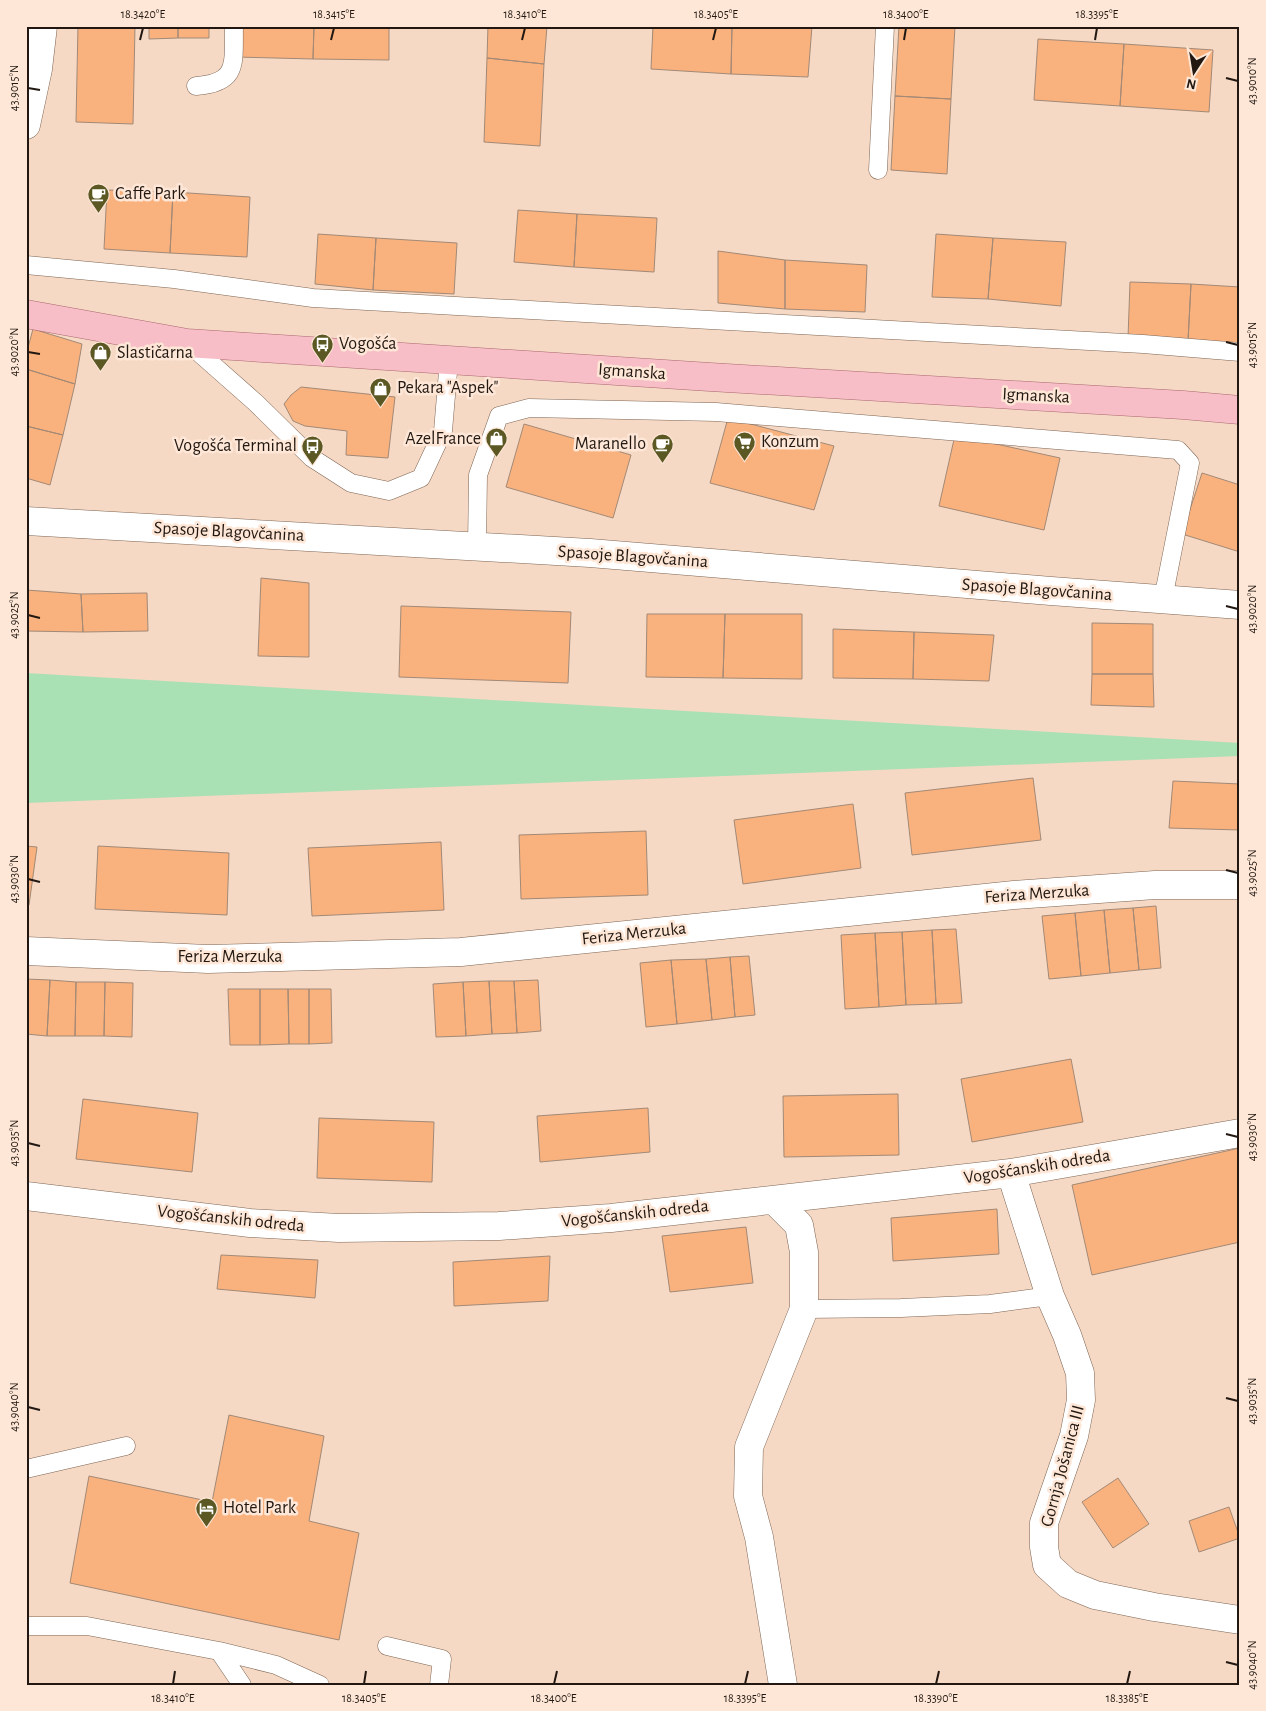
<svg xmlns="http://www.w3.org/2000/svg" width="1266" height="1711" viewBox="0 0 1266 1711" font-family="'Alegreya Sans',sans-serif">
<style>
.green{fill:#a9e0b4}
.building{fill:#f9b27e;stroke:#a38976}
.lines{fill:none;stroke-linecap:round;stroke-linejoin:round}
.service-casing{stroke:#7e6553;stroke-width:19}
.minor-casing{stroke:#7e6553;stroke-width:29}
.primary-casing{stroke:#aa686f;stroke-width:29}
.service{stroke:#fff;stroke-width:18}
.minor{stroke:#fff;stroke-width:28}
.primary{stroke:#f8bec7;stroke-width:28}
.ticks{fill:none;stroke:#221811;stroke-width:2}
.labels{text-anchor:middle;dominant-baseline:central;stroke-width:5;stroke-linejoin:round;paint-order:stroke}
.poi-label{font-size:18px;fill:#221811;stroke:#fee7d7;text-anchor:start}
.street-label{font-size:18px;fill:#221811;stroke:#fee7d7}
.neatline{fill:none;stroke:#221811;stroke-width:2}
.ticks-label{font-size:12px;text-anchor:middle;fill:#221811}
</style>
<rect width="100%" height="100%" fill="#f5d9c5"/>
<path class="green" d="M26 673 1240 743V756L26 803Z"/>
<path class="building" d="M78 26H135L133 124 76 122Z
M149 26H178V38L149 39Z
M178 26H209V38H178Z
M236 26H314L313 59 236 57Z
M314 26H389V60L313 59Z
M488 26H547L544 64 487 58Z
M653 26H732L731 74 651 69Z
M732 26H812L808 77 731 74Z
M899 26H955L951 99 895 96Z
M1038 39 1124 44 1120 106 1034 100Z
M1124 44 1213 50 1209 112 1120 106Z
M487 58 544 64 540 146 484 142Z
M895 96 951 99 947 174 891 170Z
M107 190 173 192 170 253 104 249Z
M173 192 250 197 247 257 170 253Z
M518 210 577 214 574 267 514 262Z
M577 214 657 218 654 272 574 267Z
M318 234 376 238 373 290 315 284Z
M936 234 993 238 988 299 932 297Z
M376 238 457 243 454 294 373 290Z
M993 238 1066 242 1061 306 988 299Z
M718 251 785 260V309L718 303Z
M785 260 867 265 865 312 785 309Z
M1130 282 1191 284 1188 341 1128 338Z
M1191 284 1240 287V344L1188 341Z
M33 329 82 344 75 384 26 369V355Z
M26 369 75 384 63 435 26 426Z
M301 387 395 397 388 458 346 455 347 431 305 426 293 421 284 404 291 395Z
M728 418 834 446 814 510 710 483Z
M524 424 631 455 613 518 506 487Z
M26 426 63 435 50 485 26 478Z
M955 435 1060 458 1044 530 939 506Z
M1202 473 1240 485V552L1182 534Z
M261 578 309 583V657L258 656Z
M26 590 81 594 83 632 26 631Z
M147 593 148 631 83 632 81 594Z
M401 606 571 612 568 683 399 677Z
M647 614H725L723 678 646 677Z
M725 614H802V679L723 678Z
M1092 623 1153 624V674H1092Z
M833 629 914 632 913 679 833 678Z
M914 632 994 635 989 681 913 679Z
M1092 674H1153L1154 707 1091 705Z
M1033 778 1041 840 912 855 905 793Z
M1173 781 1240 784V830L1169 828Z
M853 804 861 868 743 884 734 820Z
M646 831 648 895 521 899 519 835Z
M441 842 444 910 312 916 308 848Z
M26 846 37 847 29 905H26Z
M98 846 229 853 227 915 95 909Z
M1156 906 1161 968 1139 970 1133 908Z
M1133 908 1139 970 1110 973 1104 910Z
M1104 910 1110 973 1081 976 1075 913Z
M1075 913 1081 976 1049 979 1042 916Z
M956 929 962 1003 936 1004 932 930Z
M932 930 936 1004 906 1005 902 932Z
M902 932 906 1005 879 1007 875 933Z
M875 933 879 1007 845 1009 841 935Z
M749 956 755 1015 735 1017 730 957Z
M730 957 735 1017 712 1020 706 959Z
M706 959 712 1020 677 1024 671 960Z
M671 960 677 1024 646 1027 640 963Z
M26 979 50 980 47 1036 26 1034Z
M50 980 76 982 75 1036H47Z
M538 980 541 1031 517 1033 514 981Z
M489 981 492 1034 466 1036 463 982Z
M489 981H514L517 1033 492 1034Z
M76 982H105L104 1036H75Z
M105 982 133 983 132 1037 104 1036Z
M463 982 466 1036 436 1037 433 984Z
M228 989H260V1045H230Z
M260 989H288L289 1044 260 1045Z
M288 989H309V1044H289Z
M309 989H331L332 1043 309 1044Z
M1071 1059 1083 1122 972 1142 961 1079Z
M898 1094 899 1155 784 1157 783 1096Z
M83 1099 198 1113 192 1172 76 1159Z
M648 1108 650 1152 540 1162 537 1116Z
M319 1118 434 1122 432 1182 317 1178Z
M1240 1148V1242L1092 1275 1072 1185Z
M997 1209 999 1254 893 1261 891 1218Z
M746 1227 753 1283 670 1292 662 1236Z
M221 1255 318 1260 315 1298 217 1289Z
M550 1256 548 1301 454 1306 453 1262Z
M229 1415 324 1436 309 1521 359 1533 339 1640 70 1583 89 1476 212 1502Z
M1118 1478 1149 1524 1113 1548 1082 1502Z
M1229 1507 1240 1538 1199 1552 1189 1521Z"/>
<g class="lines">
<defs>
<path id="service" d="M196 86C240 83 233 62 234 26
M878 170 885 26
M26 265 174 279 313 298 1143 344 1240 352
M188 343 256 403 312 458 351 483 389 491 421 478 443 431 449 360
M477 547 478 475 499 416 529 408 716 412 1178 450 1190 463 1163 599
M804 1309 901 1308 990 1304 1050 1296
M26 1469 126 1446
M26 1626H87L219 1651 242 1685
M387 1646 442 1659 439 1685
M219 1651 276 1665 320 1685"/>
<path id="minor" d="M26 125 38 69 43 26
M26 521 590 553 1051 591 1240 605
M26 951 208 959 461 952 1014 895 1155 885H1240
M1011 1173 1050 1296 1067 1335 1080 1373 1081 1400 1074 1436 1044 1523V1547L1047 1565 1068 1584 1095 1595 1154 1607 1240 1620
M26 1196 250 1223 339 1228 499 1226 611 1218 1011 1173 1240 1133
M774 1200 799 1225 804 1252V1309L749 1447 748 1496 759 1537 783 1685"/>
<path id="primary" d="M26 314 187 343 710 377 1183 405 1240 410"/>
</defs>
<use href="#service" class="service-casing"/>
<use href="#minor" class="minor-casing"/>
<use href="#primary" class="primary-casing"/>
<use href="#service" class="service"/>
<use href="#minor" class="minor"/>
<use href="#primary" class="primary"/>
</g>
<path class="ticks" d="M140 40 143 28M331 40 334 28M522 40 525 28M713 40 716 28M904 40 906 28M1095 40 1097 28M1226 78 1238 81M28 88 40 90M1226 342 1238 345M28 352 40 354M1226 606 1238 609M28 615 40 618M1226 870 1238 873M28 879 40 882M1226 1134 1238 1137M28 1143 40 1146M1226 1398 1238 1401M28 1407 40 1410M1226 1662 1238 1665M173 1684 175 1671M364 1684 366 1671M554 1684 557 1671M745 1684 748 1671M936 1684 939 1671M1127 1684 1130 1671"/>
<defs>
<symbol id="cafe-pin" viewBox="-11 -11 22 30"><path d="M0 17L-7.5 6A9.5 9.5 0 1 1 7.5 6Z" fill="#5b5824" stroke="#fee7d7"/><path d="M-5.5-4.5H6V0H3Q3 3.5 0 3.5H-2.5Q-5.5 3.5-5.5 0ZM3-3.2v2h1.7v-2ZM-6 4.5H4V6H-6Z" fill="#fff"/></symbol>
<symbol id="bus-pin" viewBox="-11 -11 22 30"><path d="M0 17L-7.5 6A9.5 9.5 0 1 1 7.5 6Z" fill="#5b5824" stroke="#fee7d7"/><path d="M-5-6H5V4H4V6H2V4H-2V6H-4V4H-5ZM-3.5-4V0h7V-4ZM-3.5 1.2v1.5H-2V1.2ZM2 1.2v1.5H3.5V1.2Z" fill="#fff"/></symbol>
<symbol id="shop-pin" viewBox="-11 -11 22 30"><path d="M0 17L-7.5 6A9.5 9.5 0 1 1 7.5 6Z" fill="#5b5824" stroke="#fee7d7"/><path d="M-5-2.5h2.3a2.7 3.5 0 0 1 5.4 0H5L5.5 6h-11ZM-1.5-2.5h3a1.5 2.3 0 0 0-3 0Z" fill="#fff"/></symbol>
<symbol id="supermarket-pin" viewBox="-11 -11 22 30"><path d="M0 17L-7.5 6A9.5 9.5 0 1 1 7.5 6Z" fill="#5b5824" stroke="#fee7d7"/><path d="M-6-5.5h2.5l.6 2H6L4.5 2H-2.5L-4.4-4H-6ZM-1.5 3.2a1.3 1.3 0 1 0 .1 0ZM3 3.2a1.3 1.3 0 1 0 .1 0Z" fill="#fff"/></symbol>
<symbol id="hotel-pin" viewBox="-11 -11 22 30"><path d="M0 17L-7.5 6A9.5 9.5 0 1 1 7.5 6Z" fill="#5b5824" stroke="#fee7d7"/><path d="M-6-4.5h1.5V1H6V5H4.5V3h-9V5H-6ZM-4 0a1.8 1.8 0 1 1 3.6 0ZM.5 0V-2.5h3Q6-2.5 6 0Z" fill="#fff"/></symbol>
</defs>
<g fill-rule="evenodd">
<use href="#cafe-pin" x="86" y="182" width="25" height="34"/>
<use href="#bus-pin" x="310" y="332" width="25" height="34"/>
<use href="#shop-pin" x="88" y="340" width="25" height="34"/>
<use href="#shop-pin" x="368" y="376" width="25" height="34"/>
<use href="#shop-pin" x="484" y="426" width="25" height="34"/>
<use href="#supermarket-pin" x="732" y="430" width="25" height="34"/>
<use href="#cafe-pin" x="650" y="432" width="25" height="34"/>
<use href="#bus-pin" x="300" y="434" width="25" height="34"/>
<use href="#hotel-pin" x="194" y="1496" width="25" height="34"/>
</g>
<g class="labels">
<g class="poi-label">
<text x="115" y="194">Caffe Park</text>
<text x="339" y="344">Vogošća</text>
<text x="117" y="353">Slastičarna</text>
<text x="397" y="388">Pekara "Aspek"</text>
<text x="481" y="439" text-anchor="end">AzelFrance</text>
<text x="761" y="442">Konzum</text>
<text x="646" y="444" text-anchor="end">Maranello</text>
<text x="297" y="446" text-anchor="end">Vogošća Terminal</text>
<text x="223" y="1508">Hotel Park</text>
</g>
<g class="street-label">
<text transform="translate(632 372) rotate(4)">Igmanska</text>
<text transform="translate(1036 396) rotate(3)">Igmanska</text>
<text transform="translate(229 532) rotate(3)">Spasoje Blagovčanina</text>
<text transform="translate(633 557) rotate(4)">Spasoje Blagovčanina</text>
<text transform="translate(1037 590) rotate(4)">Spasoje Blagovčanina</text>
<text transform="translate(1037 894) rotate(-4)">Feriza Merzuka</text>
<text transform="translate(634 934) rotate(-6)">Feriza Merzuka</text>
<text x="230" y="957">Feriza Merzuka</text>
<text transform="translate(1037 1167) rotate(-9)">Vogošćanskih odreda</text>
<text transform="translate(635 1214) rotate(-6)">Vogošćanskih odreda</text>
<text transform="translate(231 1219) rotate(6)">Vogošćanskih odreda</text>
<text transform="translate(1063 1466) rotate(-75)">Gornja Jošanica III</text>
</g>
</g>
<rect width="1266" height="1711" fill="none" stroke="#fee7d7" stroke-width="55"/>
<g transform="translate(1194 72) rotate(192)" stroke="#fee7d7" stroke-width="4" paint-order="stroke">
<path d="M0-4L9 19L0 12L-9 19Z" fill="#221811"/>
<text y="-8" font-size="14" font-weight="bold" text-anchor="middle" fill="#221811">N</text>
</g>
<rect x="28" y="28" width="1210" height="1656" class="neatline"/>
<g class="ticks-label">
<text x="143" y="18">18.3420°E</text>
<text x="334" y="18">18.3415°E</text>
<text x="525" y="18">18.3410°E</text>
<text x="716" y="18">18.3405°E</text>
<text x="906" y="18">18.3400°E</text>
<text x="1097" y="18">18.3395°E</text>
<text transform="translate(1252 81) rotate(-90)" y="4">43.9010°N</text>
<text transform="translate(14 88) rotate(-90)" y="4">43.9015°N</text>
<text transform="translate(1252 345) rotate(-90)" y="4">43.9015°N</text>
<text transform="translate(14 352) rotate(-90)" y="4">43.9020°N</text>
<text transform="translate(1252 609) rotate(-90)" y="4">43.9020°N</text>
<text transform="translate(14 615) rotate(-90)" y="4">43.9025°N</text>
<text transform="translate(1252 873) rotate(-90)" y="4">43.9025°N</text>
<text transform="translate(14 879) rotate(-90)" y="4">43.9030°N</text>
<text transform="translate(1252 1137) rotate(-90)" y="4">43.9030°N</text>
<text transform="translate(14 1143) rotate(-90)" y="4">43.9035°N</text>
<text transform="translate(1252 1401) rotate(-90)" y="4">43.9035°N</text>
<text transform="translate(14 1407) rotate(-90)" y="4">43.9040°N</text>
<text transform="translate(1252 1665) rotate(-90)" y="4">43.9040°N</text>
<text x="173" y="1702">18.3410°E</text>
<text x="364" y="1702">18.3405°E</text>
<text x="554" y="1702">18.3400°E</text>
<text x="745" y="1702">18.3395°E</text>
<text x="936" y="1702">18.3390°E</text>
<text x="1127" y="1702">18.3385°E</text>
</g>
</svg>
